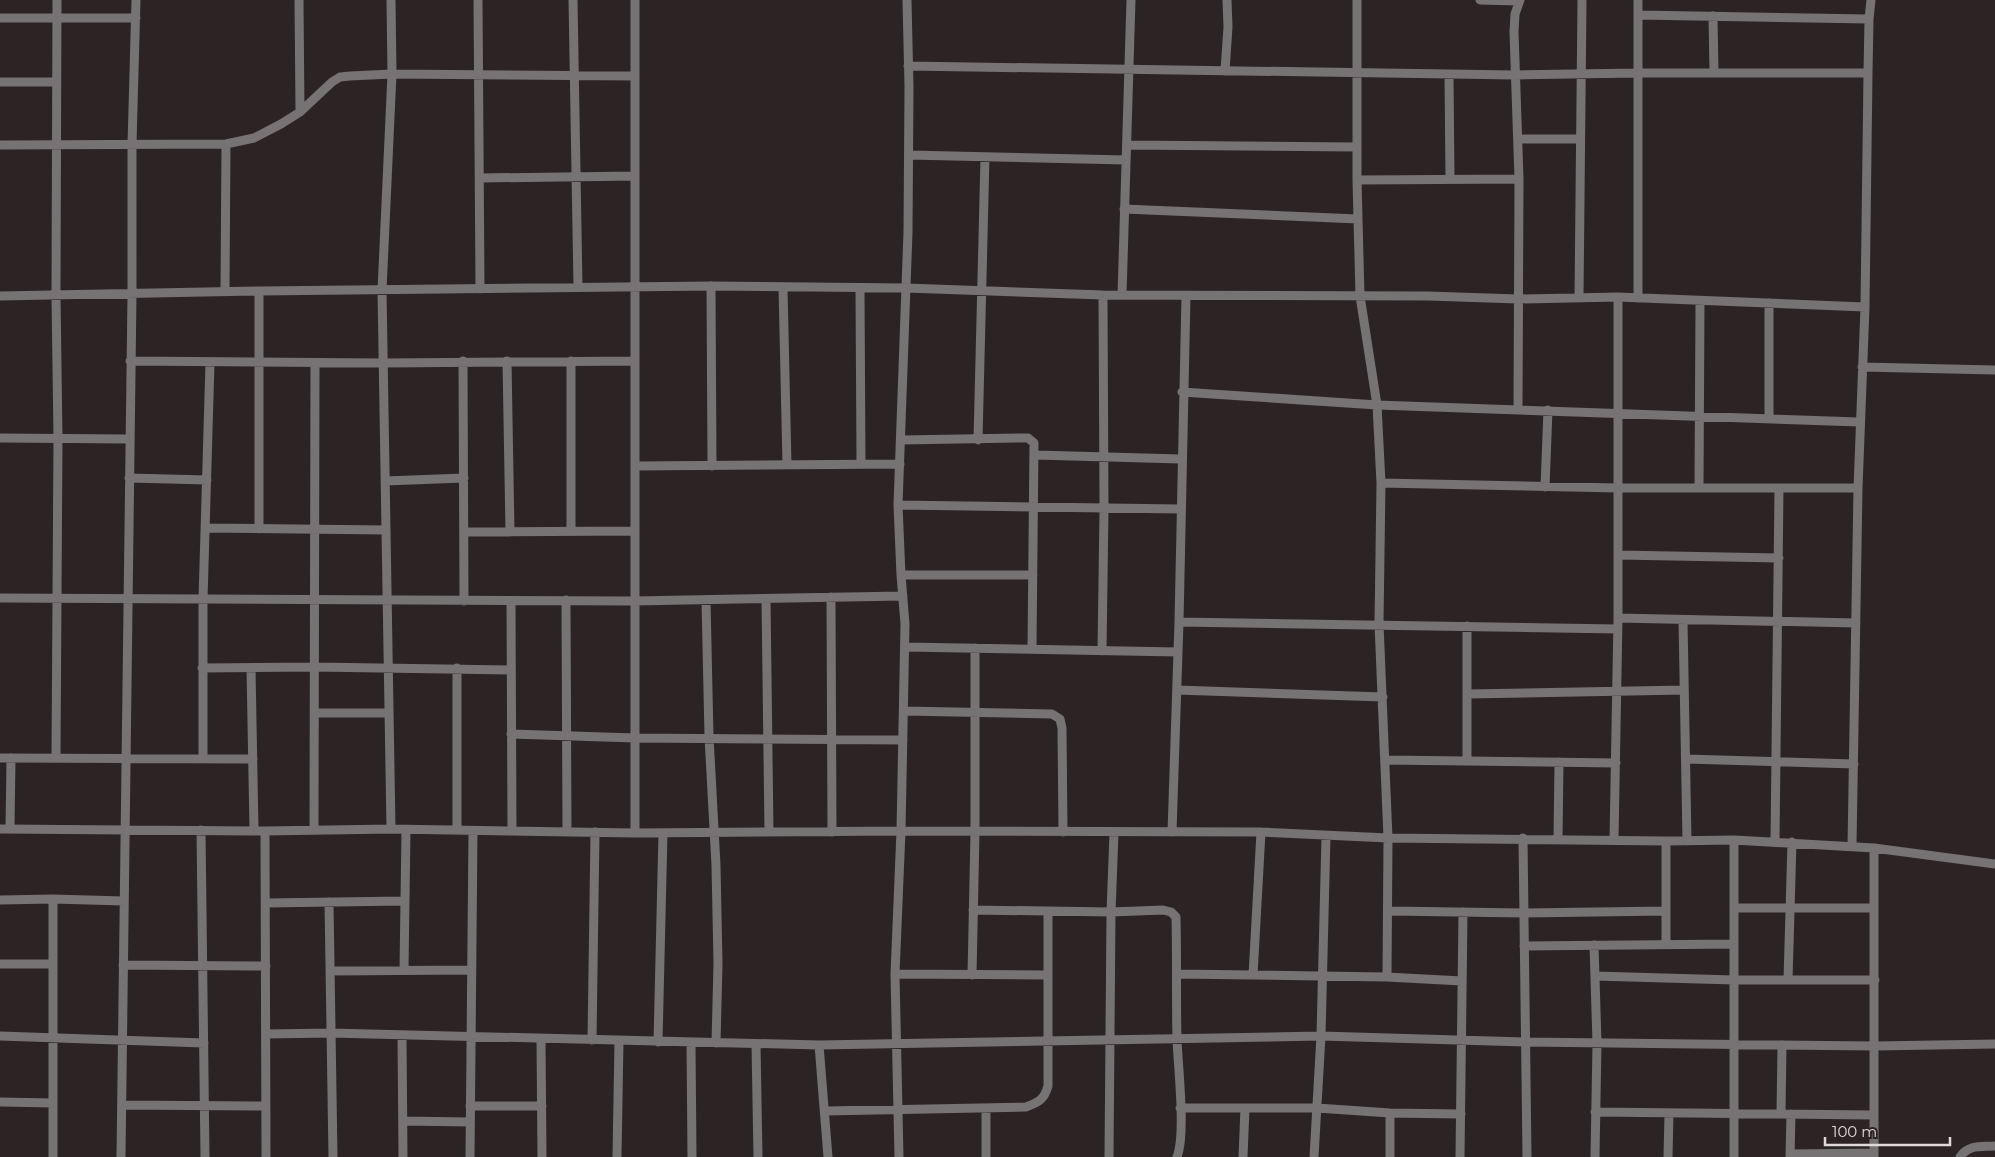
<svg xmlns="http://www.w3.org/2000/svg" width="1995" height="1157" viewBox="0 0 1995 1157" font-family="Montserrat,sans-serif">
<style>
.lines{fill:none;stroke-linecap:round;stroke-linejoin:round}
.street{stroke:#777273;stroke-width:9}
</style>
<rect width="100%" height="100%" fill="#2c2325"/>
<g class="lines">
<path class="street" d="M299 0 300 112
M478 0 480 289
M573 0 578 287
M635 0V833
M1357 0V180L1360 296 1377 405 1381 483 1379 624 1388 838 1387 977
M1480 0 1519 1
M1638 15 1869 19
M1713 16 1714 73
M0 18H136
M908 66 1515 75 1637 73H1868
M1225 71 1228 27 1227 0
M1449 74 1450 179
M0 82H56
M1518 139H1580
M0 145 226 144 254 138 281 124 300 112 332 82 340 77 350 76 392 74 635 76
M1127 145 1357 147
M909 155 1126 160
M480 178 635 176
M1357 180 1519 179
M1124 209 1358 219
M711 286 712 466
M783 287 787 465
M860 288 861 464
M225 291 226 144
M259 291V529
M1122 295 1131 0
M0 296 259 291 711 286 906 288 1103 295 1428 296 1518 299 1618 297 1865 307
M1579 298 1582 0
M1638 298V0
M130 361 383 363 635 361
M463 361 464 601
M507 361 510 532
M571 361V531
M1862 367 1995 370
M1182 392 1377 405 1859 422
M1518 409 1519 179 1514 32 1515 14 1520 0
M1769 419V303
M0 438 129 439
M901 440 1020 438H1028L1034 443 1032 649
M978 440 985 157
M1035 455 1181 459
M635 466 900 464
M129 478 207 480
M385 481 464 478
M1381 483 1617 488H1858
M1545 487 1548 410
M1699 488 1700 301
M898 505 1181 509
M206 528 386 530
M465 532 635 531
M1618 555 1779 558
M901 575H1033
M831 597 832 832
M0 598 634 601 903 596
M766 599 769 832
M566 600 567 832
M706 600 709 737 716 865 718 964 716 1043
M511 601 512 831
M1618 618 1856 623
M1683 620 1687 841
M1179 622 1618 629
M1467 626V761
M905 647 1178 652
M1102 651 1104 509 1103 295
M202 668 315 667 511 670
M251 668 254 830
M457 668V830
M1177 690 1383 697
M1467 694 1684 690
M904 711 1052 714 1060 719 1062 728 1063 832
M315 713H389
M511 734 635 738 903 740
M0 758 253 759
M56 758 58 438 56 296 57 0
M203 759V599L210 363
M1686 759 1854 764
M1386 760 1616 763
M0 829 265 831 391 829 635 833 901 831 1261 832 1388 838 1666 841 1734 840 1874 848 1995 864
M10 829 11 758
M391 829 382 290 392 74 391 0
M201 830 205 1157
M314 830 315 363
M265 831 266 1157
M1172 832 1179 622 1186 296
M1523 838 1527 1157
M1558 839 1559 762
M1614 840 1618 618V297
M1666 841V944
M1775 842 1779 488
M1852 846 1858 488 1865 307 1868 73 1869 19 1871 0
M1874 848V1157
M0 900 53 899
M329 902 333 1157
M266 903 404 901
M1734 908H1874
M973 910 1111 912 1163 910 1171 912 1176 917C1177 958 1176 999 1177 1039 1178 1067 1186 1134 1177 1157
M1389 911 1524 913 1666 911
M1594 945 1597 1043 1595 1157
M1524 946 1734 944
M0 964H53
M123 965 266 966
M404 970 406 830
M330 971 471 970
M895 974 1047 975
M1177 974 1387 977 1462 981
M972 975 975 832V648
M1253 975 1261 832
M1595 976 1734 980H1875
M1788 980 1792 842
M266 1034 331 1033 819 1045 1321 1036 1525 1042 1875 1046 1995 1044
M402 1035 403 1157
M0 1036 204 1043
M541 1039 542 1157
M592 1040 595 832
M658 1042 663 833
M691 1042 692 1157
M756 1044 758 1157
M819 1045 828 1157
M0 1102 53 1103
M122 1105 265 1106
M470 1106H542
M986 1108V1157
M1180 1108H1317L1390 1113 1461 1114
M825 1111 1026 1107C1039 1102 1044 1100 1048 1086V912
M1595 1112 1874 1115
M1390 1113V1157
M1781 1114 1782 1045
M403 1121 470 1122
M1790 1154 1874 1153
M53 1157V899L124 901
M121 1157 132 294V144L136 0
M470 1157 473 831
M617 1157 619 1041
M899 1157 895 974 901 831 905 624 901 575 898 505 908 232 909 87 907 0
M1109 1157 1111 912 1114 833
M1243 1157 1245 1108
M1314 1157 1321 1036 1326 836
M1460 1157 1463 912
M1668 1157 1669 1113
M1734 1157V840
M1790 1157 1791 1114
M1960 1157C1969 1144 1981 1147 1995 1146"/>
</g>
<path d="M1825 1137v8h125v-8" fill="none" stroke="#e0d9da" stroke-width="2.5"/>
<text x="1832" y="1137" font-size="15" fill="#e0d9da" stroke="#2c2325" stroke-width="4" paint-order="stroke">100 m</text>
</svg>
